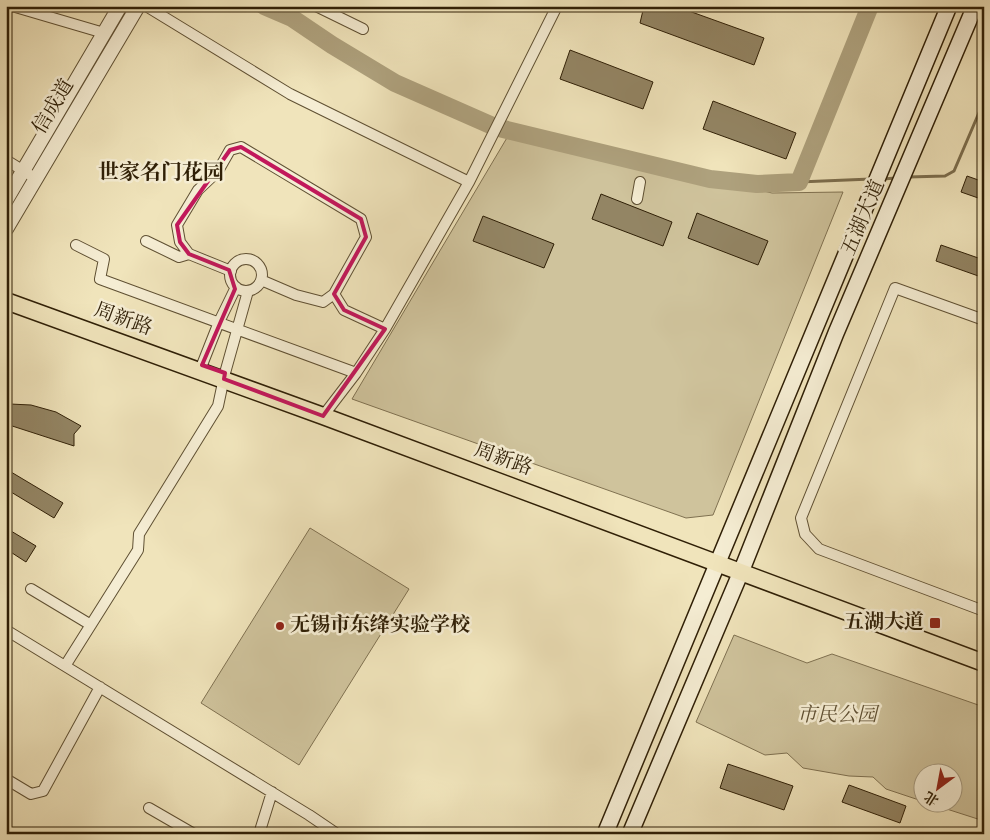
<svg xmlns="http://www.w3.org/2000/svg" width="990" height="840" viewBox="0 0 990 840" font-family="'Old Standard TT','Noto Serif SC',serif">
<style>
.green{fill:#cfc39c;stroke:#7f7151}
.lines{fill:none;stroke-linecap:round;stroke-linejoin:round}
.stream{stroke:#7b6d4d;stroke-width:3}
.river{stroke:#aea17d;stroke-width:18}
.building{fill:#938564;stroke:#2f1f06}
.minor-casing{stroke:#5f5033;stroke-width:12}
.tertiary-casing{stroke:#5f5033;stroke-width:16}
.secondary-casing{stroke:#2f1f06;stroke-width:18}
.primary-casing{stroke:#2f1f06;stroke-width:19}
.minor{stroke:#f5edd3;stroke-width:10}
.tertiary{stroke:#f5edd3;stroke-width:14}
.secondary{stroke:#f5edd3;stroke-width:15}
.primary{stroke:#f0e4bb;stroke-width:16}
.marked{fill:none;stroke:#c2185b;stroke-width:4;stroke-linejoin:round}
.poi-dot{fill:#8f2418;stroke:#f5edd3;stroke-width:2}
.labels{text-anchor:middle;dominant-baseline:central;stroke-width:5;stroke-linejoin:round;paint-order:stroke}
.street-label{font-size:20px;fill:#2f1f06;stroke:#f5edd3}
.poi-label{font-size:20px;font-weight:bold;fill:#2f1f06;stroke:#f5edd3;text-anchor:end}
.park-label{font-size:20px;font-style:italic;fill:#5f5033;stroke:#f5edd3}
.neighbourhood-label{font-size:21px;font-weight:bold;fill:#2f1f06;stroke:#f5edd3}
</style>
<rect width="100%" height="100%" fill="#f0e4bb"/>
<filter id="stains"><feTurbulence type="fractalNoise" baseFrequency=".004" numOctaves="4"/><feColorMatrix values="0 0 0 0 .2 0 0 0 0 .09 0 0 0 0 .02 0 0 0 .5 -.17"/></filter>
<radialGradient id="worn" r=".72"><stop offset=".6" stop-color="#630" stop-opacity="0"/><stop offset="1" stop-color="#630" stop-opacity=".3"/></radialGradient>
<path class="green" d="M511 131 772 193 843 192 713 515 686 518 352 399Z
M310 528 409 589 299 765 201 703Z
M734 635 807 663 832 654 984 707V821L928 803 952 802V772H922V801L886 789 873 777 849 776 803 768 787 753 765 755 696 722Z"/>
<g class="lines">
<path class="stream" d="M908 177 945 176 954 171 984 101
M883 179 896 178
M799 182 871 179"/>
<path class="river" d="M264 6 292 18 332 45 395 83 495 127 710 179 757 184 799 182 870 6"/>
</g>
<path class="building" d="M644 6H675L764 38 754 65 640 23Z
M570 50 653 82 643 109 560 79Z
M713 101 796 133 786 159 703 129Z
M967 176 984 182V200L961 192Z
M601 194 672 222 663 246 592 219Z
M697 213 768 241 758 265 688 238Z
M483 216 554 244 544 268 473 241Z
M941 245 984 260V278L936 261Z
M10 404 31 405 56 412 81 426 74 434V446L6 424V420L11 415Z
M6 469 63 503 54 518 6 489Z
M6 528 36 546 26 562 6 549Z
M728 764 793 786 784 810 720 788Z
M849 785 906 806 900 823 842 802Z"/>
<g class="lines">
<defs>
<path id="minor" d="M12 6 104 33
M146 6 290 94 469 182 385 329 356 373 323 416
M316 6 363 29
M6 160 35 178
M469 182 557 6
M637 199 640 182
M146 241 179 257 189 254
M76 245 104 259 100 279 356 373
M230 275a16 16 0 1 1 32 0a16 16 0 1 1-32 0Z
M231 271 189 254 180 242 177 225 198 190 218 171 230 150 241 147 361 219 366 237 334 294 344 310 385 329
M261 280 296 295 323 302 334 294
M984 320 895 288 801 518 805 534 819 549 984 611
M200 370 219 322 236 287
M31 589 91 625
M6 630 309 815 337 834
M65 666 138 550 139 534 218 406 225 373 248 291
M6 779 31 794 43 791 100 687
M149 808 194 834
M259 834 272 792"/>
<path id="tertiary" d="M6 200 120 6
M6 229 138 6"/>
<path id="secondary" d="M605 834 949 6
M630 834 743 567 836 333 975 6"/>
<path id="primary" d="M6 301 323 416 984 663"/>
</defs>
<use href="#minor" class="minor-casing"/>
<use href="#tertiary" class="tertiary-casing"/>
<use href="#secondary" class="secondary-casing"/>
<use href="#primary" class="primary-casing"/>
<use href="#minor" class="minor"/>
<use href="#tertiary" class="tertiary"/>
<use href="#secondary" class="secondary"/>
<use href="#primary" class="primary"/>
</g>
<path class="marked" d="M241 147 361 219 366 237 334 294 344 310 385 329 323 416 224 379 225 373 202 365 235 289 229 270 189 254 180 242 177 225 230 150Z"/>
<g class="poi-dot">
<rect x="929" y="617" width="12" height="12" rx="2.5"/>
<circle cx="280" cy="626" r="5"/>
</g>
<g class="labels">
<g class="street-label">
<text transform="translate(54 107) rotate(-59)">信成道</text>
<text transform="translate(864 218) rotate(-67)">五湖大道</text>
<text transform="translate(123 320) rotate(20)">周新路</text>
<text transform="translate(503 460) rotate(20)">周新路</text>
</g>
<g class="poi-label">
<text x="924" y="623">五湖大道</text>
<text x="290" y="626" text-anchor="start">无锡市东绛实验学校</text>
</g>
<g class="park-label">
<text x="837" y="716">市民公园</text>
</g>
<g class="neighbourhood-label">
<text x="161" y="173">世家名门花园</text>
</g>
</g>
<rect width="990" height="840" fill="none" stroke="#f0e4bb" stroke-width="25"/>
<rect x="8" y="8" width="975" height="825" fill="none" stroke="#2f1f06" stroke-width="2.5"/>
<rect x="12" y="12" width="965" height="815" fill="none" stroke="#2f1f06"/>
<g transform="translate(938 788) rotate(212)"><circle r="24" fill="#f5edd3" stroke="#a69b81"/>
<path d="M0-4L9 19L0 12L-9 19Z" fill="#8f2418"/>
<text y="-8" font-size="14" font-weight="bold" text-anchor="middle" fill="#2f1f06">北</text>
</g>
<rect width="100%" height="100%" filter="url(#stains)"/>
<rect width="100%" height="100%" fill="url(#worn)"/>
</svg>
